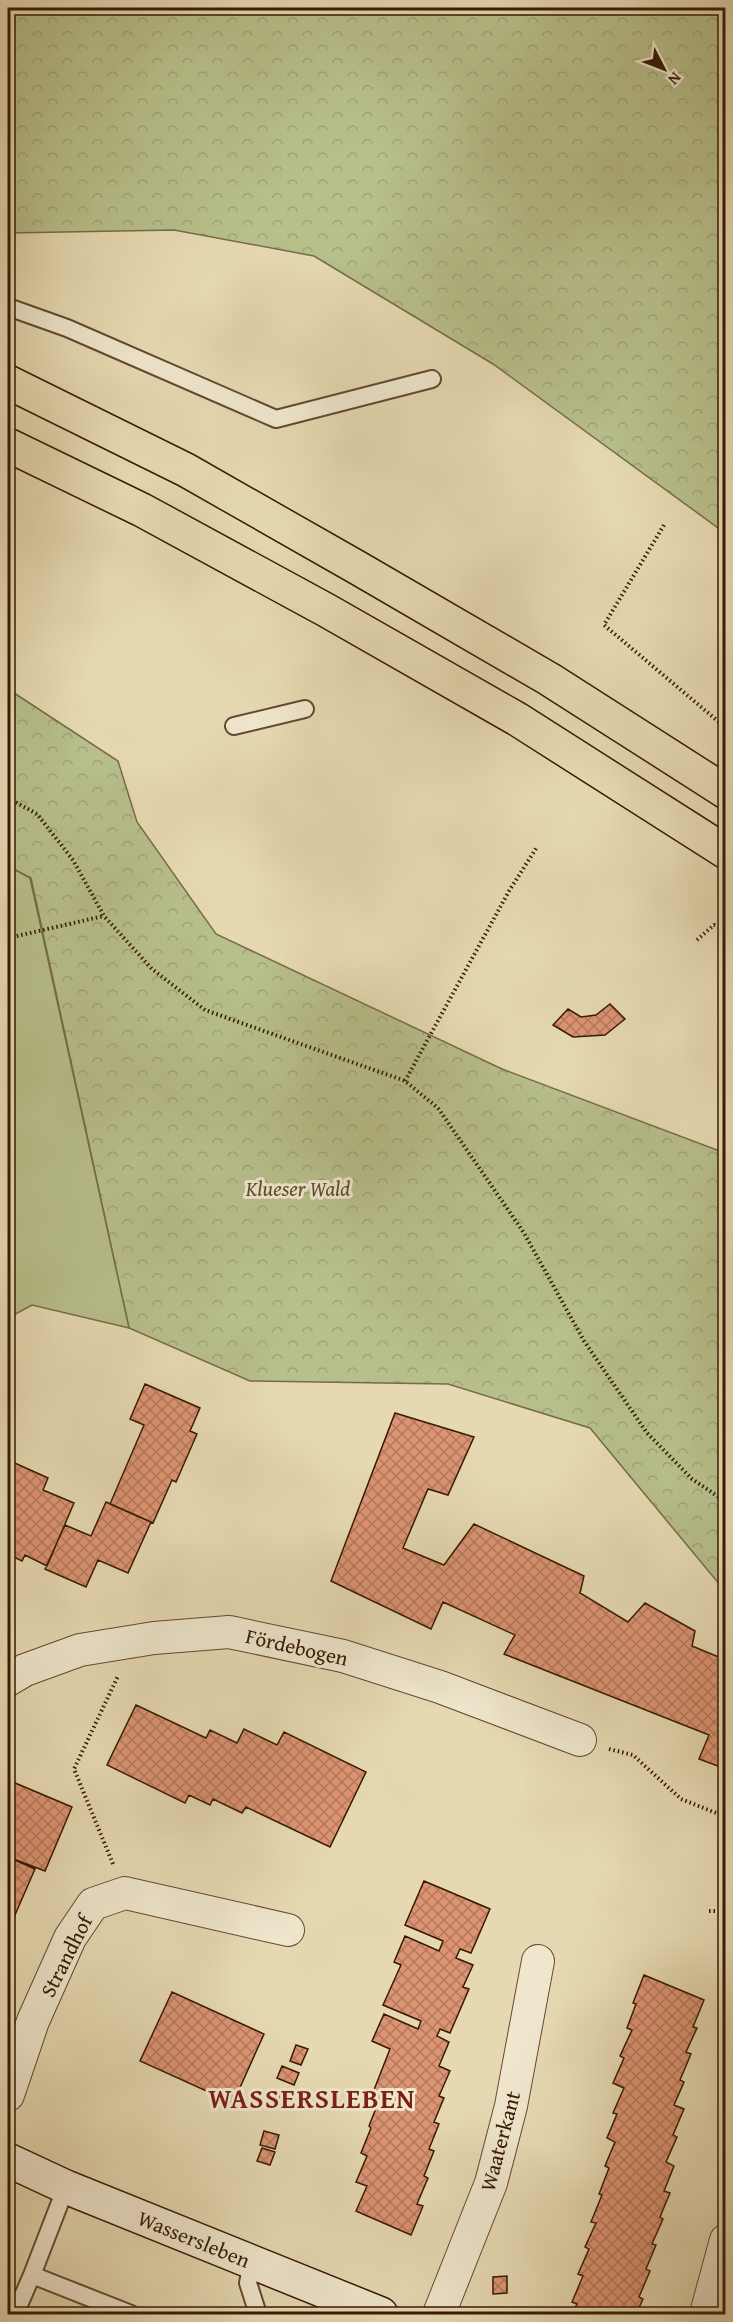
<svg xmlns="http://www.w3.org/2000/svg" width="733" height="2322" viewBox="0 0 733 2322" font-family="'Gentium Book Plus',serif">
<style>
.forest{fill:url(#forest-crowns);stroke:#766c47;stroke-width:1.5}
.green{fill:#b7bf8b;stroke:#766c47;stroke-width:1.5}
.building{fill:url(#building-cross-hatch);stroke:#361903;stroke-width:1.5}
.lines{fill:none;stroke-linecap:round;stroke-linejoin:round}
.lane-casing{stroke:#62492f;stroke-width:20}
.street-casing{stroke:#62492f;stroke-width:34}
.secondary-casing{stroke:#361903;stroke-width:36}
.highway-casing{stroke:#361903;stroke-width:36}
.path{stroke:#361903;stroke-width:4;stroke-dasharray:1.5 3;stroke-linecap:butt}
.lane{stroke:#efe6cd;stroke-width:16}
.street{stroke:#efe6cd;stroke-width:32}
.secondary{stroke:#efe6cd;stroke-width:33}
.highway{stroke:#e6d9b2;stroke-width:33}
.labels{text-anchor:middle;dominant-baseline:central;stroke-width:6;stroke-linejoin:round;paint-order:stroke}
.park-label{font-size:21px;font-style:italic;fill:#5d4b2c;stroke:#efe6cd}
.street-label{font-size:21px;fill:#361903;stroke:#efe6cd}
.district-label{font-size:27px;font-weight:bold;letter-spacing:1.5px;fill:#7a1f14;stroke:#efe6cd}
</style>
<defs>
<pattern id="forest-crowns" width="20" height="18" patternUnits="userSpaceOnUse" patternTransform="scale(1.5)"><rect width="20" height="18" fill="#b7bf8b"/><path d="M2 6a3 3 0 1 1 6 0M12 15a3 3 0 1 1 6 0" fill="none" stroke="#9ea476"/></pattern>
<pattern id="building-cross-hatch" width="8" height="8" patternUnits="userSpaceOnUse" patternTransform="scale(1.5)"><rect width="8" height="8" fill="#dd9473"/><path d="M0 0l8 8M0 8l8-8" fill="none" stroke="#b4785c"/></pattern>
</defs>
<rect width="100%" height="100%" fill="#e6d9b2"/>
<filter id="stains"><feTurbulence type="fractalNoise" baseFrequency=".00333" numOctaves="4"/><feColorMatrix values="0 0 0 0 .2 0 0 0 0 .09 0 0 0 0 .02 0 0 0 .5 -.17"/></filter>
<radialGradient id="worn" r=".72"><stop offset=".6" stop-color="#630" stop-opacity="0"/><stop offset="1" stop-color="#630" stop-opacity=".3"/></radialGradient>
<path class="forest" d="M8 8H725V533L493 364 314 256 174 230 8 233Z
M8 689 118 761 137 822 216 934 502 1069 725 1153V1591L590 1428 448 1384 250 1381 129 1328 31 878 8 866Z"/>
<path class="green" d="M8 866 30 878 129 1328 32 1305 8 1318Z"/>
<path class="building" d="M610 1004 625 1019 605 1035 573 1037 553 1025 568 1009 581 1017 596 1015Z
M145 1384 200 1408 190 1431 197 1434 176 1482 172 1480 153 1523 110 1504 144 1425 130 1419Z
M395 1413 474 1437 448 1495 428 1489 403 1548 444 1565 474 1524 584 1576 580 1593 628 1622 645 1603 695 1631 692 1646 726 1660V1769L699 1759 709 1735 504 1654 515 1635 443 1602 431 1629 331 1581Z
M8 1460 48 1478 43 1490 74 1503 47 1566 25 1555 22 1561 8 1554Z
M106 1502 151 1522 128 1573 98 1560 86 1587 45 1569 65 1525 91 1536Z
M136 1705 206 1738 210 1730 237 1743 244 1729 277 1745 284 1732 366 1772 330 1847 246 1807 242 1813 213 1799 210 1805 189 1795 185 1803 107 1765Z
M8 1780 72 1807 45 1871 8 1857Z
M8 1857 35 1869 8 1931Z
M424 1881 490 1909 471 1953 460 1949 456 1958 473 1965 463 1987 469 1989 450 2033 440 2029 437 2036 449 2042 439 2066 450 2071 439 2096 444 2098 434 2122 439 2124 429 2149 434 2151 424 2176 428 2178 417 2204 423 2206 411 2235 356 2211 367 2186 356 2182 367 2156 361 2153 371 2128 369 2126 378 2103 370 2100 390 2049 372 2041 384 2014 418 2029 421 2021 383 2005 401 1965 394 1962 405 1936 439 1951 443 1941 405 1925Z
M644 1975 704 2000 693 2027 697 2028 686 2052 691 2054 680 2080 684 2082 674 2105 684 2109 673 2135 677 2137 666 2162 674 2166 664 2191 670 2193 660 2217 663 2219 652 2244 656 2245 646 2269 650 2271 639 2297 643 2299 636 2314H572L577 2304 572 2302 583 2276 578 2274 589 2249 585 2247 596 2223 591 2222 602 2195 599 2194 609 2168 605 2166 615 2142 607 2138 617 2114 613 2113 624 2088 613 2083 624 2058 620 2056 632 2030 627 2028 636 2004 633 2003Z
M172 1992 264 2034 233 2103 140 2061Z
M296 2045 308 2049 301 2065 290 2061Z
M282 2066 299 2073 294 2085 277 2078Z
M276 2091 290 2096 285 2107 272 2102Z
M264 2131 279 2135 275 2149 260 2145Z
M262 2148 275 2152 270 2165 257 2161Z
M507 2276V2293L493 2294V2277Z"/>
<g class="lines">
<defs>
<path id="lane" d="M8 307 67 328 276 419 432 379
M234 726 305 709
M66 2187 32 2275 131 2314
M252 2262 248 2283 258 2314
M15 2314 32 2275"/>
<path id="street" d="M8 1680 25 1670 80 1650 154 1638 229 1632 343 1656 440 1687 580 1740
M8 2095 33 2021 70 1938 93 1904 125 1893 288 1930
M439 2314 491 2183 511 2106 538 1961
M706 2314 726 2240"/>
<path id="secondary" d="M8 2160 66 2187 381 2314"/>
<path id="highway" d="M8 382 186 470 358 568 549 679 726 792
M8 445 142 510 326 610 517 719 726 852"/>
</defs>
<use href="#lane" class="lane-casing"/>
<use href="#street" class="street-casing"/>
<use href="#secondary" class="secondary-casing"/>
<use href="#highway" class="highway-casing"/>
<path class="path" d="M664 525 604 625 726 728
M8 798 37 814 73 860 104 916 152 969 205 1010 405 1081 438 1108 524 1233 584 1341 647 1433 692 1479 726 1502
M8 938 104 916
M697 940 714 925 726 930
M405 1081 509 891 537 847
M609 1749 633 1755 681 1799 726 1817
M113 1864 74 1769 118 1676
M709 1911H726"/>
<use href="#lane" class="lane"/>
<use href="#street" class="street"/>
<use href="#secondary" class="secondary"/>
<use href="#highway" class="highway"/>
</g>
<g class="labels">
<g class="park-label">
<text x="298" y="1188">Klueser Wald</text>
</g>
<g class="street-label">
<text transform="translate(297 1647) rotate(13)">Fördebogen</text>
<text transform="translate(66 1956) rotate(-63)">Strandhof</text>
<text transform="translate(500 2141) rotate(-75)">Waaterkant</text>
<text transform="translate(194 2239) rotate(22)">Wassersleben</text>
</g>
<g class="district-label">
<text x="312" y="2098">WASSERSLEBEN</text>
</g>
</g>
<rect width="733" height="2322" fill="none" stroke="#e6d9b2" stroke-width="30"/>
<rect x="9" y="9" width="715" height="2304" fill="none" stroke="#361903" stroke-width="3"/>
<rect x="15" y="15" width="703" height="2292" fill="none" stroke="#361903" stroke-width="1.5"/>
<g transform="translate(664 69) rotate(132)" stroke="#efe6cd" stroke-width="4.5" paint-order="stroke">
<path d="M0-4.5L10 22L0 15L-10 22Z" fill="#361903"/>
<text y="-9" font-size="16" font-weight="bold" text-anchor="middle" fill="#361903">N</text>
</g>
<rect width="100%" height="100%" filter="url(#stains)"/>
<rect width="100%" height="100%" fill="url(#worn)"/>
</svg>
